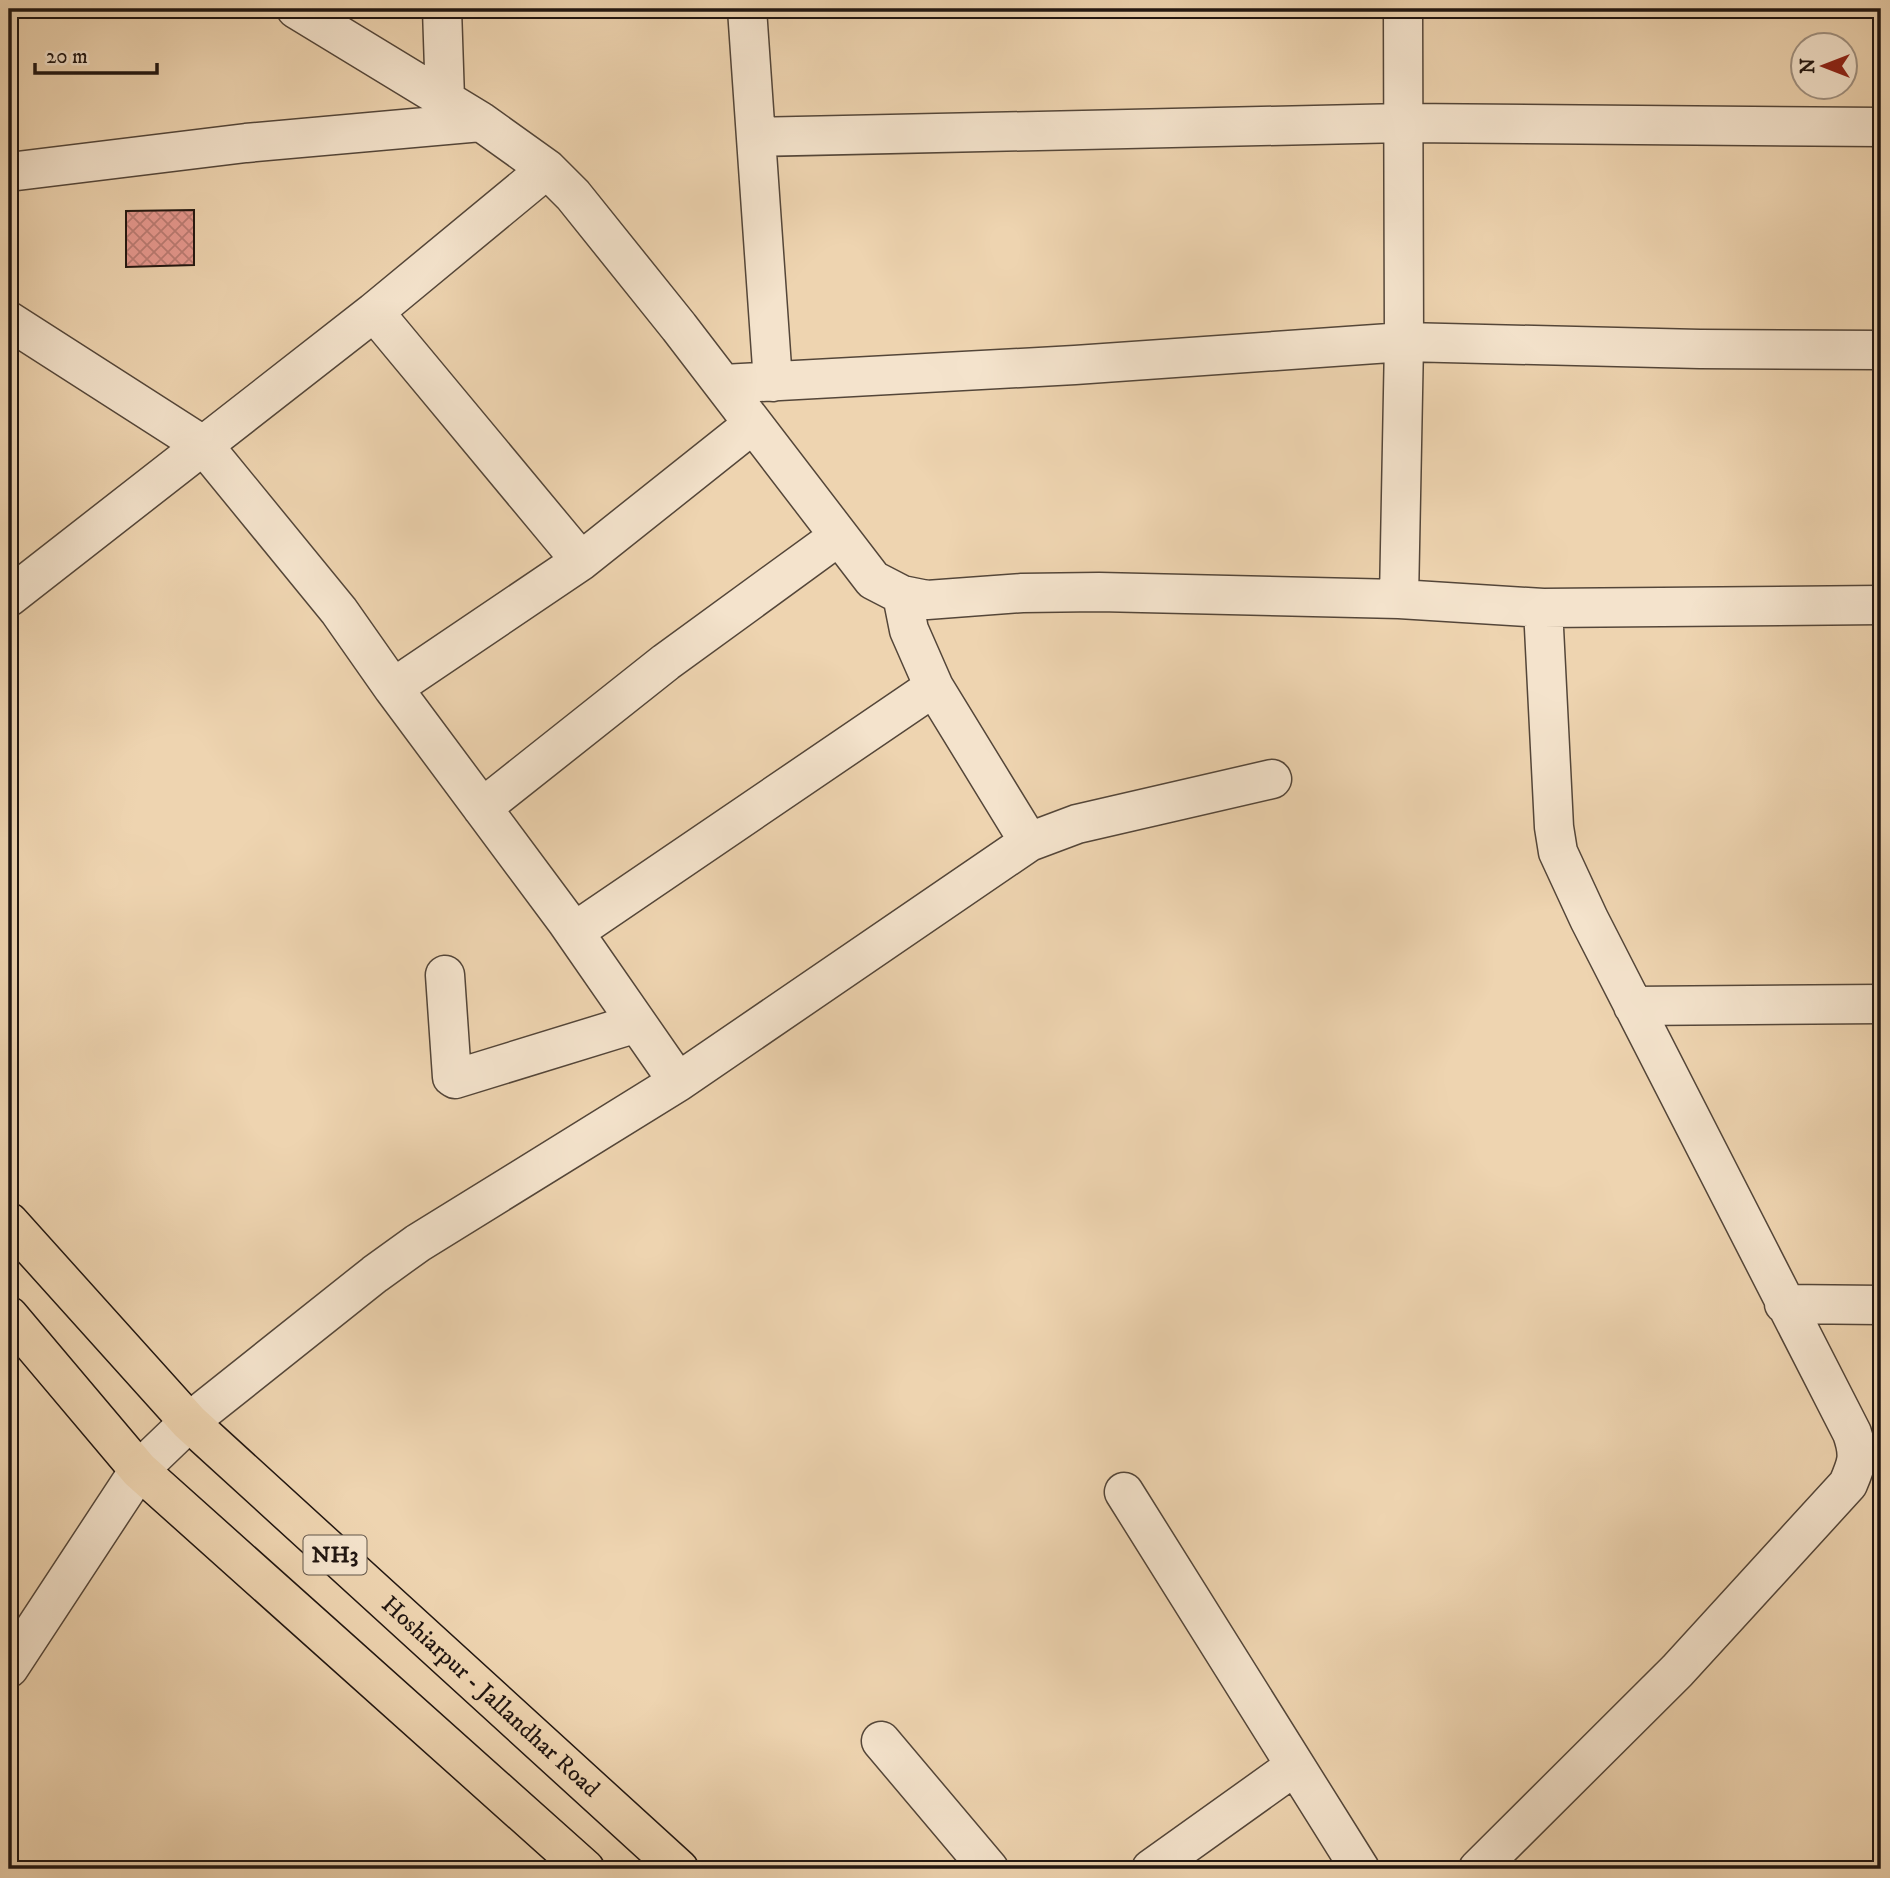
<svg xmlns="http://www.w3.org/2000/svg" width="1890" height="1878" viewBox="0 0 1890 1878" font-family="'IM FELL DW Pica',serif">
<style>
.building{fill:url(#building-cross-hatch);stroke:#211611;stroke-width:2}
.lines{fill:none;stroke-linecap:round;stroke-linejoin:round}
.minor-casing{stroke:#544639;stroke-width:41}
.highway-casing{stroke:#211611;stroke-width:41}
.minor{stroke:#f4e3cc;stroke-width:38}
.highway{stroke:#eed4b0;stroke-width:38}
.labels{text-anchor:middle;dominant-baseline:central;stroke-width:6;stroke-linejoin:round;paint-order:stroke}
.shield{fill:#f4e3cc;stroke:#605449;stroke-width:2}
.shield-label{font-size:23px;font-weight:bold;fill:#211611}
.street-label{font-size:24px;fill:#211611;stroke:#f4e3cc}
</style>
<defs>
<pattern id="building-cross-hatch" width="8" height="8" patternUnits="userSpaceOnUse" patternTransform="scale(1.75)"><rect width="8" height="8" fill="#e79990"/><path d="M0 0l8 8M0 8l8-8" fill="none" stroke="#bb7c74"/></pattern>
</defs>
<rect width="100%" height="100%" fill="#eed4b0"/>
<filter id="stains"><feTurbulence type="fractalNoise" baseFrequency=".00286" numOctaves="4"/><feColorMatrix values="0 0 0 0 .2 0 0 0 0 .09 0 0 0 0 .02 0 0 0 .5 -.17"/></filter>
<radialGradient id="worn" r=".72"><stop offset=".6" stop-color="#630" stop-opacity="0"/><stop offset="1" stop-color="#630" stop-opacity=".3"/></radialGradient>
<path class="building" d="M194 210V265L126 267V211Z"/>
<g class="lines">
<defs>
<path id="minor" d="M296 9 480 121 547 169 573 195 679 327 873 580 902 595 927 600 1022 593 1099 592 1399 599 1543 608 1881 605
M442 9 445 99
M747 9 773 382
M756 137 1404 123 1881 127
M9 172 246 143 481 122
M374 312 581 561
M9 321 204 446 339 611 393 688 567 922 678 1082
M723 384 1075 365 1404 342 1700 349 1881 350
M902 595 909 630 934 687 1029 842
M9 597 374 312 547 169
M1399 599 1404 342 1403 9
M393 688 581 561 753 424
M482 808 666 662 839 536
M574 932 934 687
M445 975 452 1077 455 1079 637 1023
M1633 1006 1881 1004
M1784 1304 1881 1305
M1124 1492 1360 1869
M9 1668 139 1470 189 1422 375 1274 418 1243 678 1082 1029 842 1077 824 1272 779
M881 1741 989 1869
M1151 1869 1295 1766
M1478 1869 1677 1671 1848 1484C1857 1463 1860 1456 1852 1433L1589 919 1558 852 1554 827 1543 608"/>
<g id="highway">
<path id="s1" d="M9 1222 189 1422 679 1869"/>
<path d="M9 1316 139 1470 585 1869"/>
</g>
</defs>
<use href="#minor" class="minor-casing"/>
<use href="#highway" class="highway-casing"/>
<use href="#minor" class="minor"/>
<use href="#highway" class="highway"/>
</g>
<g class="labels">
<rect class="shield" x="303.5" y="1535.5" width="63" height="39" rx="5"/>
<g class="shield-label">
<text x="335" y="1555">NH3</text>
</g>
<g class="street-label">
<text stroke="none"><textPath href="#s1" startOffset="677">Hoshiarpur - Jallandhar Road</textPath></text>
</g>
</g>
<rect width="1890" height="1878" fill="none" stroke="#eed4b0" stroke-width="35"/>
<rect x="10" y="10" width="1869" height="1857" fill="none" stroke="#211611" stroke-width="3.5"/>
<rect x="18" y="18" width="1855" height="1843" fill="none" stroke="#211611" stroke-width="2"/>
<g transform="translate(1824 66) rotate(270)"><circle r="33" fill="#f4e3cc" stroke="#a09181" stroke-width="2"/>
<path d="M0-5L12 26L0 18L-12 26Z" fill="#8f2418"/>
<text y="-10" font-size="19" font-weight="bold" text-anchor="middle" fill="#211611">N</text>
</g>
<path d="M35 63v10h122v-10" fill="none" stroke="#211611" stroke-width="3.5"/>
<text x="46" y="63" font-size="21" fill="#211611" stroke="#f4e3cc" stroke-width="5" paint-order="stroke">20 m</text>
<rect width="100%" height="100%" filter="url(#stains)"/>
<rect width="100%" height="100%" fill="url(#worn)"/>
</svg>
